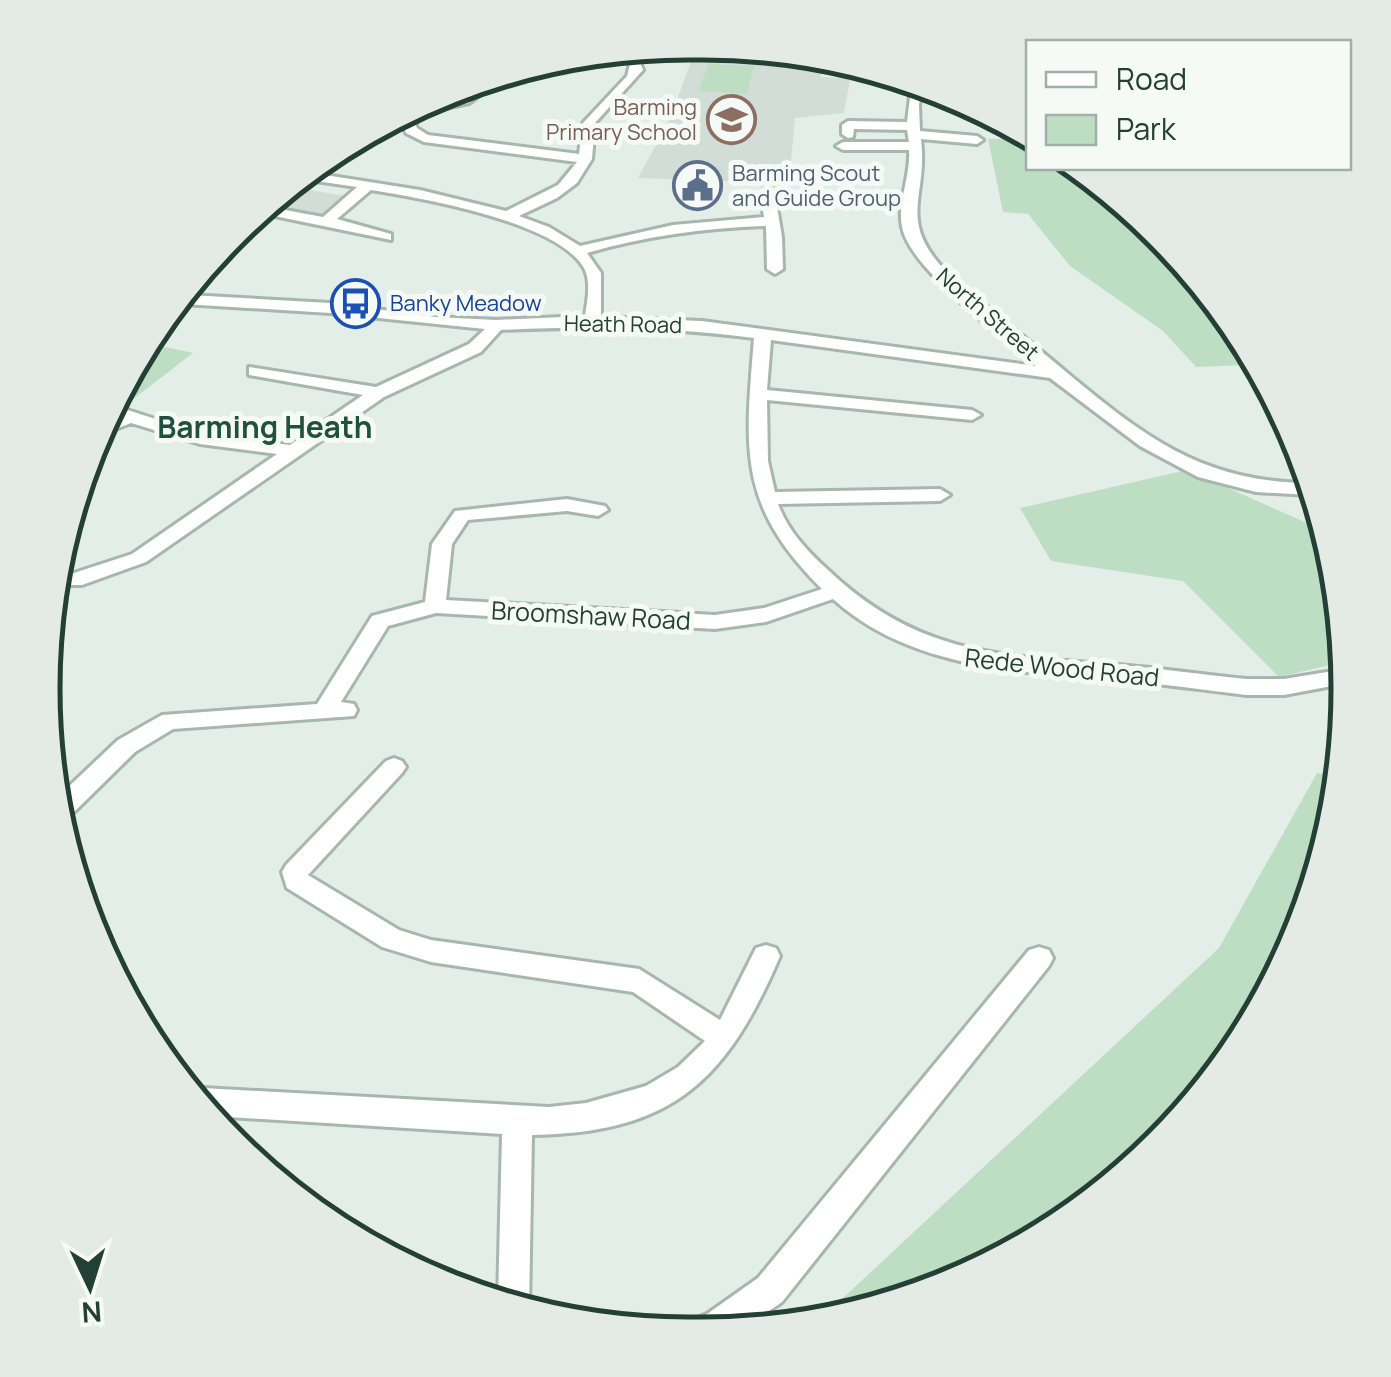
<svg xmlns="http://www.w3.org/2000/svg" width="1391" height="1377" viewBox="0 0 1391 1377" font-family="Manrope,sans-serif">
<style>
.built{fill:#d3ddd7}
.green{fill:#bedec3}
.lines{fill:none;stroke-linecap:round;stroke-linejoin:round}
.minor-casing{stroke:#a7b6af;stroke-width:6}
.minor{fill:#fff;fill-rule:evenodd}
.labels{text-anchor:middle;dominant-baseline:central;stroke-width:10;stroke-linejoin:round;paint-order:stroke}
.far-education-label{font-size:22px;fill:#785e54;stroke:#f5faf7;text-anchor:end}
.far-service-label{font-size:22px;fill:#4e5e75;stroke:#f5faf7;text-anchor:start}
.far-transit-label{font-size:22px;fill:#164399;stroke:#f5faf7;text-anchor:start}
.far-street-label{font-size:22px;fill:#243f35;stroke:#f5faf7}
.street-label{font-size:25px;fill:#243f35;stroke:#f5faf7}
.far-district-label{font-size:30px;font-weight:bold;fill:#205140;stroke:#f5faf7}
.rim{fill:none;stroke:#243f35;stroke-width:5}
</style>
<rect width="100%" height="100%" fill="#e4eee8"/>
<path class="built" d="M698 43 826 55 821 77 906 80H850L844 113 795 118 788 193 764 192 759 183 751 182 638 178 669 121Z
M297 188 346 196 320 218 266 209Z"/>
<path class="green" d="M708 64 754 66 747 94 699 91Z
M988 139H1021L1028 144V168H1063L1159 231 1248 365 1196 367 1163 331 1070 266 1028 214 1003 212Z
M156 345 193 353 119 410 114 407Z
M1187 470 1316 527 1343 662 1279 677 1183 581 1051 561 1020 508Z
M1317 773 1331 775 1300 935 1160 1145 950 1285 820 1311 844 1297 1219 948Z"/>
<g class="lines">
<defs>
<path id="minor" d="M630 54 639 60 643 70 595 123 592 159 577 183 557 198 519 216 549 227 580 246 673 225 764 217 761 195 768 191 775 195 782 237 783 269 775 274 767 269 766 226C705 228 646 236 587 253L601 273V317L702 321 1036 366C1002 336 910 269 902 227 897 202 911 176 909 150H843L836 146 843 142H909L907 130 854 129 853 137 848 138 842 134V125L848 121 907 122 912 80 923 83 919 105 920 131 977 136 983 140 977 144 921 139C928 196 898 218 942 267 981 304 1025 337 1065 371 1142 435 1201 482 1308 483L1310 495 1256 492 1198 477 1140 446 1050 378 771 340 767 390 972 410 981 415 972 420 767 400 768 461 775 492 940 489 950 495 940 501 778 504C788 531 807 551 828 570 917 655 1001 656 1117 665 1160 668 1203 675 1246 679H1284L1345 669 1348 683 1284 695H1246C1205 690 1165 684 1124 681 1023 671 913 671 833 599L766 622 715 629 436 613 388 626 341 702 354 704 357 710 354 716 173 729 135 752 75 811 67 813 63 792 118 740 162 715 317 704 372 616 425 602 432 544 455 511 567 499 605 506 608 510 598 516 567 511 468 520 452 544 446 600 715 615 764 608 822 589C737 505 745 450 754 338 670 327 586 326 501 330L481 352 384 397 146 562 82 585H63L66 573H74L132 554 277 454 200 444 131 423 95 437 105 422 114 417 109 416 115 406 202 434 290 445 363 395 255 376 249 375V367L376 387 469 344 485 329 330 313 183 304 189 295 330 303 436 317 496 320 585 316C587 302 591 284 585 270 561 222 421 198 371 190L337 219 391 234V240L260 213 269 207 323 217 357 187 309 180 319 174 420 190 506 211 558 185 577 162 424 142 406 133 401 119C423 104 440 107 462 97 476 90 483 83 499 80L469 103 412 115 417 128 428 135 579 154 583 123 627 76 630 64 619 56Z
M394 758 402 761 406 767 402 773 308 875 399 930 431 940 639 969 720 1020 756 948 766 945 776 948 780 956C727 1080 673 1133 532 1135L529 1312 498 1302 502 1134 212 1116 196 1091 203 1088 549 1107 586 1103 646 1086 678 1067 705 1041 633 992 431 962 382 947 287 888 282 872 286 865 386 761Z
M1039 947 1049 950 1053 958 1049 966 782 1302C748 1326 726 1337 684 1333L688 1322 707 1314 758 1278 1029 950Z"/>
</defs>
<use href="#minor" class="minor-casing"/>
<use href="#minor" class="minor"/>
</g>
<defs>
<symbol id="school-ring" viewBox="-11 -11 22 22"><circle r="9.5" fill="#f5faf7" stroke="#8d6e63" stroke-width="1.5"/><path d="M0-5L7-2L0 1L-7-2ZM-4 1L0 2.5L4 1V4Q0 6-4 4Z" fill="#8d6e63"/></symbol>
<symbol id="civic-ring" viewBox="-11 -11 22 22"><circle r="9.5" fill="#f5faf7" stroke="#5c6f8a" stroke-width="1.5"/><path d="M-.6-6.5H3V-4.5H.6V-3L4-1V1h2V6H-6V1h2V-1L-.6-3ZM-1.2 2.5V6h2.4V2.5Z" fill="#5c6f8a"/></symbol>
<symbol id="bus-ring" viewBox="-11 -11 22 22"><circle r="9.5" fill="#f5faf7" stroke="#1a4fb4" stroke-width="1.5"/><path d="M-5-6H5V4H4V6H2V4H-2V6H-4V4H-5ZM-3.5-4V0h7V-4ZM-3.5 1.2v1.5H-2V1.2ZM2 1.2v1.5H3.5V1.2Z" fill="#1a4fb4"/></symbol>
</defs>
<g fill-rule="evenodd">
<use href="#school-ring" x="704" y="92" width="55" height="55"/>
<use href="#civic-ring" x="670" y="158" width="55" height="55"/>
<use href="#bus-ring" x="328" y="276" width="55" height="55"/>
</g>
<g class="labels">
<g class="far-education-label">
<text x="697" y="107">Barming<tspan x="697" dy="25">Primary School</tspan></text>
</g>
<g class="far-service-label">
<text x="732" y="173">Barming Scout<tspan x="732" dy="25">and Guide Group</tspan></text>
</g>
<g class="far-transit-label">
<text x="390" y="303">Banky Meadow</text>
</g>
<g class="far-street-label">
<text transform="translate(988 314) rotate(41)">North Street</text>
<text transform="translate(623 324) rotate(1)">Heath Road</text>
</g>
<g class="street-label">
<text transform="translate(591 615) rotate(3)">Broomshaw Road</text>
<text transform="translate(1062 667) rotate(6)">Rede Wood Road</text>
</g>
<g class="far-district-label">
<text x="265" y="426">Barming Heath</text>
</g>
</g>
<path d="M0 0H1391V1377H0ZM688 60H703A628 628 0 0 1 1331 688V689A628 628 0 0 1 703 1317H688A628 628 0 0 1 60 689V688A628 628 0 0 1 688 60Z" fill="#e4ebe7" fill-rule="evenodd"/>
<path class="rim" d="M688 60H703A628 628 0 0 1 1331 688V689A628 628 0 0 1 703 1317H688A628 628 0 0 1 60 689V688A628 628 0 0 1 688 60Z"/>
<rect x="1026" y="40" width="325" height="130" fill="#f5faf7" stroke="#a1afa9" stroke-width="2.5"/>
<rect x="1046" y="72" width="50" height="15" fill="#ffffff" stroke="#a1afa9" stroke-width="2.5"/>
<text x="1116" y="90" font-size="30" fill="#243f35">Road</text>
<rect x="1046" y="115" width="50" height="30" fill="#bedec3" stroke="#a1afa9" stroke-width="2.5"/>
<text x="1116" y="140" font-size="30" fill="#243f35">Park</text>
<g transform="translate(90 1287) rotate(176)" stroke="#f5faf7" stroke-width="8" paint-order="stroke">
<path d="M0-8L18 38L0 25L-18 38Z" fill="#243f35"/>
<text y="-15" font-size="28" font-weight="bold" text-anchor="middle" fill="#243f35">N</text>
</g>
</svg>
